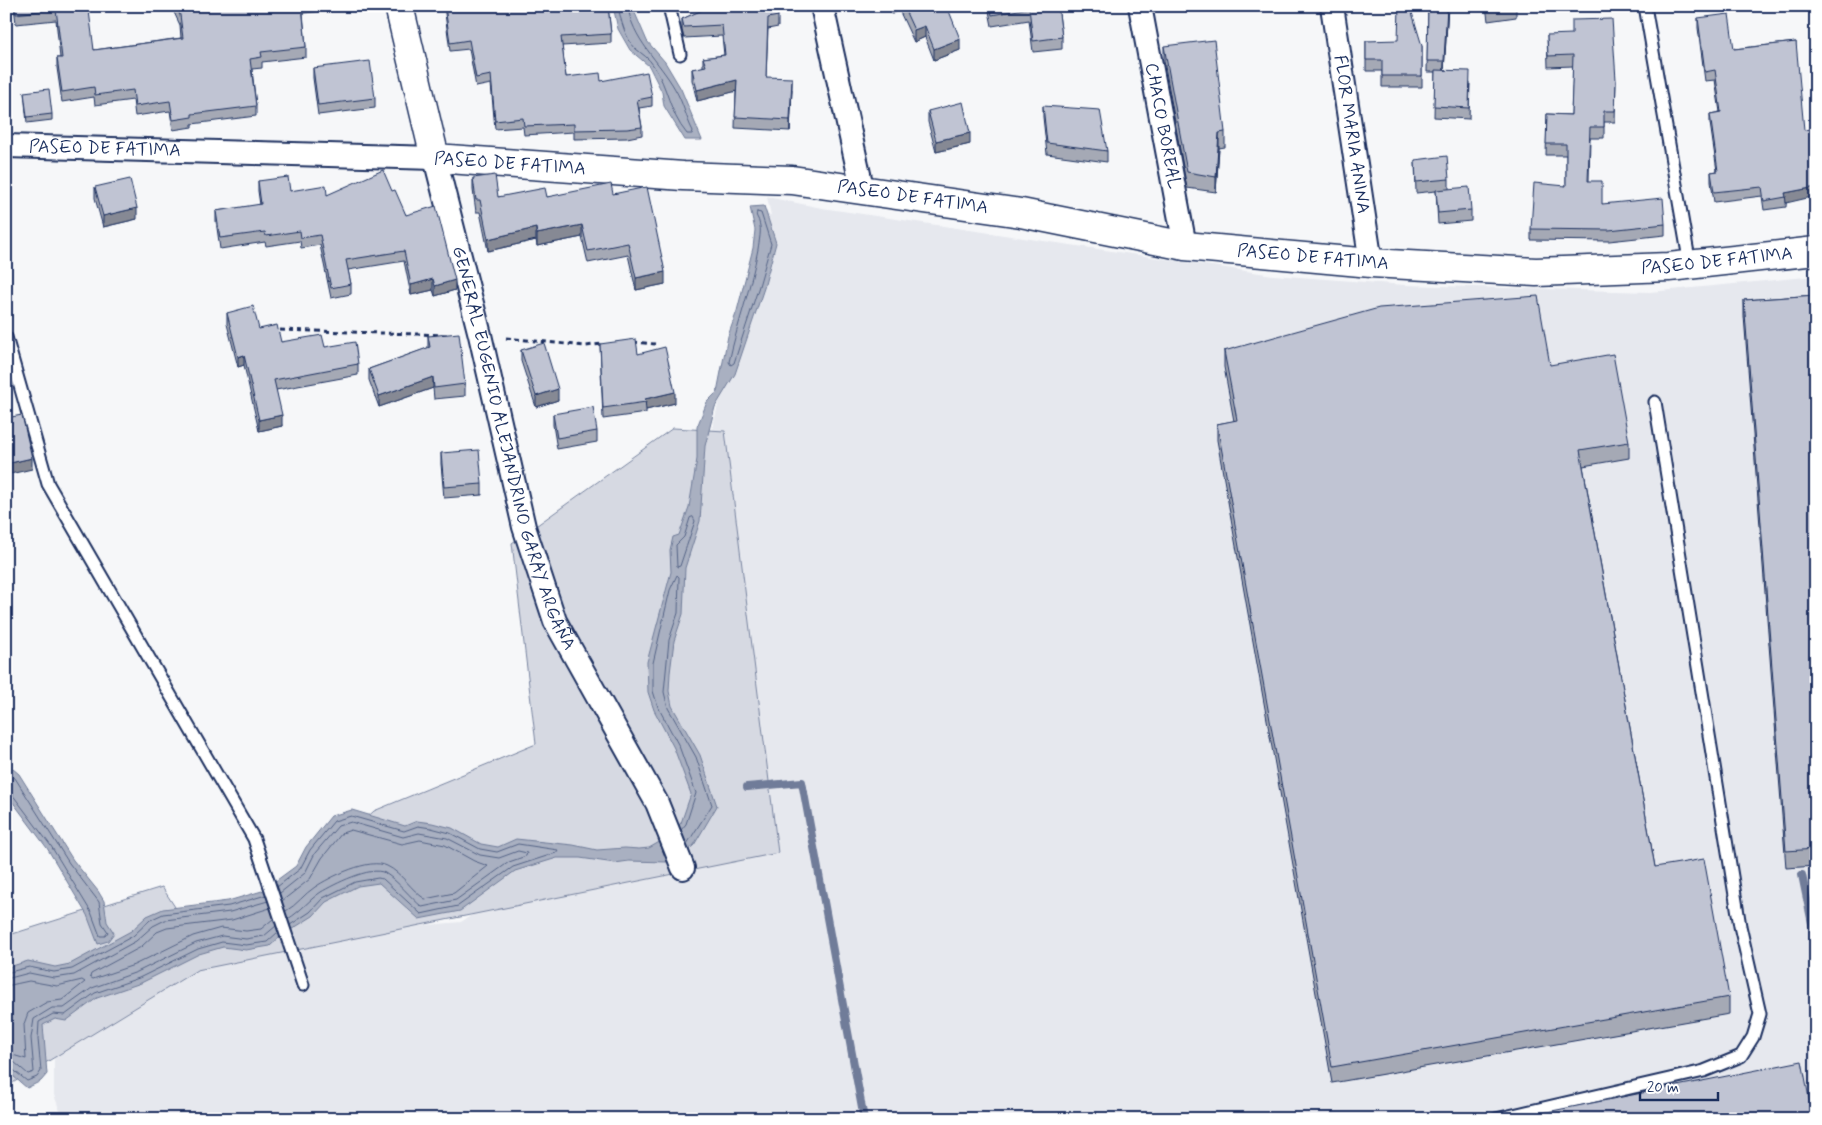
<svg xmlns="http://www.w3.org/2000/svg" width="1822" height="1125" viewBox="0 0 1822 1125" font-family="Mynerve,sans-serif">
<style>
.built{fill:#e6e8ee}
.green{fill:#d6d9e2;stroke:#7884a0}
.water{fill:#a9b0c1;stroke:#707c99}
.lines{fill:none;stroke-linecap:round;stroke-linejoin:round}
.shore{stroke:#546386;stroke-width:1}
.stream{stroke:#707c99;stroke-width:8}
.lane-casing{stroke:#1b2f5e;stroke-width:15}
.street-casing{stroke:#1b2f5e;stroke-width:26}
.secondary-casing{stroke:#1b2f5e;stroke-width:31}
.path{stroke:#1b2f5e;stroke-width:3;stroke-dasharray:5 4;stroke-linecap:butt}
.lane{stroke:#fff;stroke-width:11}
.street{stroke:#fff;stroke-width:22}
.secondary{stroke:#fff;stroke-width:28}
.wall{fill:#a5a9b5;stroke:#1b2f5e}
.shaded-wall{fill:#868994;stroke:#1b2f5e}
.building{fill:#c0c4d3;stroke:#1b2f5e}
.labels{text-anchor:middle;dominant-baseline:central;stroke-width:4.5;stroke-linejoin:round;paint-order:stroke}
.street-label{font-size:18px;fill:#1b2f5e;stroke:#fff}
</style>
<rect width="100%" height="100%" fill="#f6f7f9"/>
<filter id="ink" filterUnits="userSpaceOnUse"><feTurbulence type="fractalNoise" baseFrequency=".02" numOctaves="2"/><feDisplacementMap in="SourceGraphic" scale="10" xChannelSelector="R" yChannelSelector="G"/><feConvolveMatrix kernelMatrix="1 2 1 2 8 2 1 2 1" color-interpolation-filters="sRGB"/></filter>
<g filter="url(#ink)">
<path class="built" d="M767 197 822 208 1273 275 1405 285 1650 292 1816 276V1119H63L54 1095V1061L57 1035 201 962 268 956 314 922 415 926 461 922 543 869 655 672 763 214 771 215Z"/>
<path class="green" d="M673 428 725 431 778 853 197 970 6 1087V936L162 887 188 927 295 884 374 811 536 744 512 543Z"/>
<path class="water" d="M613 6H632L647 41 665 62 681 89 702 140H685L664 106 662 92 649 66 630 50 618 29Z
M764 206 776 243 764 288 735 374 715 407 705 446 700 521 685 568 683 614 674 641 670 673 669 691 672 706 700 755 717 806 694 845 684 854 667 862 629 861 615 863 580 858H557L515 871 460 911 419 919 379 883 358 886 326 902 313 916 281 936 270 946 246 950 223 947 199 954 141 983 97 998 66 1021 55 1019 43 1025 47 1074 41 1081 27 1088 6 1070V968L28 961 55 967 70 964 131 931 147 916 163 909 228 901 262 891 296 866 306 847 331 816 352 810 405 826 417 821 432 823 452 828 481 844 498 847 516 839 573 845 597 850 625 848 639 849 649 848 663 840 681 823 691 794 674 748 654 710 648 692 647 662 671 572 670 550 673 537 679 535 689 507 697 459V427L707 402 717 392 728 336 737 311 753 248 755 230 750 207Z
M6 763 19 774 73 860 98 891 104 901 107 922 114 933 108 941 98 944 87 915 47 848 6 793Z"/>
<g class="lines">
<path class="shore" d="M618 6C621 21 625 38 636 49 642 54 649 58 653 65 669 88 668 111 687 134H692L693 131C686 118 683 102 675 89 660 62 631 38 628 6
M757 212 761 213 771 244 759 286 734 363 731 365 729 362C737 325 751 288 758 249 759 241 762 230 759 222 758 217 755 217 757 212Z
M693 517 695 521 680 566 677 567 676 545 684 537 690 518Z
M6 770 15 778 69 863 99 902 102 923 108 932 105 936H100L91 912 51 846 12 794 6 791
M681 830 686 824 696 793 679 746 658 707 653 691V663L670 590 677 575 679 577 678 613 669 640 664 692 668 708 696 757 712 805 687 844
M277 887 300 869 310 850 334 821 351 816 404 831 418 826 431 828 450 833 480 849 497 852 518 844 558 850 556 853 513 867 458 906 421 914 383 879 378 878 355 882 323 898 310 912 290 925
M280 893 305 873 315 853 338 826 351 822 403 837 419 833 447 838 480 855 499 858 518 851 527 853 526 856 509 862 456 900 422 907C410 897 399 882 385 873 371 865 333 885 321 892 310 899 301 911 288 919
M282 901 310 879 322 858 342 833 351 830 402 844 420 840 445 845 474 861 488 866 454 893 425 899C411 890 402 873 387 866 370 857 330 877 315 887 304 894 297 905 286 911
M270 908 232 920 167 928 157 932 141 947 91 974 90 977 93 979 134 965 193 936 221 928 246 931 261 929 273 919
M6 973 29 967 54 972 72 969 133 936 150 920 163 914 229 906 266 895
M6 979 29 973 54 978 74 975 136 941 153 926 165 920 230 912 268 901
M6 986 29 981 57 986 82 980 85 982 62 1000 47 1002 28 1013 24 1024 26 1059 6 1053
M6 1060 14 1062 28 1074 34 1072 31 1038 34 1019 52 1008H64L92 988 137 972 196 943 222 936 246 939 264 936 276 926
M6 1067 11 1068 27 1081 37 1077 41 1071 38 1039 39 1022 53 1014 65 1015 95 993 139 978 198 949 222 942 246 945 267 942 278 932"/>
<path class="stream" d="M747 787 802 782 864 1119
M1802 875 1816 943"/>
<defs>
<path id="lane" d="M669 6 680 54
M1645 6 1690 265
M6 337 48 484 254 839 303 985
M1496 1119 1704 1071 1741 1056 1753 1037 1760 1014 1740 926 1655 402"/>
<g id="street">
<path d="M822 6 863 192"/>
<path id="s1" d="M1140 6 1185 246"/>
<path id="s2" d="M1332 6 1371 263"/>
<path id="s3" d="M6 146 435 158 480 335 524 527 555 621 657 803 683 868"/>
</g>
<g id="secondary">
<path id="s4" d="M399 6 435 158 683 176 792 180 1021 213 1185 246 1371 263 1536 272 1669 267 1816 251"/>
</g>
</defs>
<use href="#lane" class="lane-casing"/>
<use href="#street" class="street-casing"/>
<use href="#secondary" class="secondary-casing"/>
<path class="path" d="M280 330 450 335
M506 338 586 346 602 344
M633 342 655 344"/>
<use href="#lane" class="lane"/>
<use href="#street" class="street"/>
<use href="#secondary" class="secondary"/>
</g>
<path class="wall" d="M14 6H79L80 12 94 50 181 38 180 25 171 6H362V8L303 13 306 47V57L262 62V68L252 69 256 106V116L192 124V127L173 130 170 111 135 116 133 100 95 105 94 97 62 102 57 68V58H60L56 20 16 24Z
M444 6H608L611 34V43L562 46 566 77 601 81 652 97V106L639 108 642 127V135L627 138 574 139V132L524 135 523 127 495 129 491 84 476 87 469 49 450 51Z
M705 6H786L776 8 778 16V27L768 29 766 77 792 89 790 131 735 128 736 91 697 101 692 80V69L703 67V58L724 55 722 36 684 38 682 30V19L706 9Z
M888 6H947L960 50 934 60 925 37 914 42 899 10 892 14Z
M988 6H1058L1062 37V49L1033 52 1029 20 992 26Z
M1428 6H1448L1444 70 1470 82 1469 119 1434 117 1435 72H1427Z
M1486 6H1516V17L1488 21Z
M1698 18 1734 49 1796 42 1786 207 1764 210 1762 196 1714 202 1711 182V172L1717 171 1710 123V114L1720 112 1715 80 1705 81 1698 28Z
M1547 35 1616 80 1615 122H1604V138H1590L1589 181 1602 204 1665 224V235L1609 241 1531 240V229L1566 186V155H1546L1547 114 1571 115 1573 66 1548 67Z
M1366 41 1422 46V87H1382V71H1366Z
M1164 46 1225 132V147L1219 148 1216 192 1187 188 1164 61Z
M313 68 375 98V108L318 115 313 78Z
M24 92 52 114V120L27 123Z
M1043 106 1107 151V162L1047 154 1043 117Z
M928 111 970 144 936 152 928 122Z
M1415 160 1449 179V189L1471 210V221L1438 224 1436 191 1416 193Z
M473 178 498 197H547L613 194 665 284 636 290 628 255 588 263 582 237 537 246 536 240 488 251 480 212H476L473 190Z
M258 181 290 191 327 195 392 191 406 215 455 290 435 296 433 290 411 295 404 261 348 270 351 284V294L331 298 320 245 301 248 300 241 266 246 265 242 220 249 216 221V211L260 205 258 191Z
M95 187 137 219 103 227 95 198Z
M1816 295V866L1786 868 1744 316V300Z
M227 313 259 329 281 342 325 347 358 364V375L276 390 282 426 259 431 244 365 238 367 227 324Z
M428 336 465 384V396L434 399 433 388 379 407 369 380V369L428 348Z
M600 344 638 354 675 403 646 410V413L603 419Z
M521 350 558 400 536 407 521 361Z
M1224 351 1550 365 1629 442V458L1583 466 1655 867 1729 997V1014L1332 1083 1217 440V424L1234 421 1224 367Z
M553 414 597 431V442L557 449 553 425Z
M441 453 482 484V495L444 498 441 464Z"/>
<path class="shaded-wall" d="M892 6H899V10L892 14Z
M1447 6H1448L1444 72V61Z
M925 26V37L914 42V30Z
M960 39V50L934 60V49Z
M792 78V89L790 131V120Z
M737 80V91L697 101V90Z
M970 133V144L936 152V141Z
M1219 133V148L1216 192V177Z
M1816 187V196L1786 203 1785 193Z
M137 208V219L103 227V216Z
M582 225V237L537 246V234Z
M536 228V240L488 251V239Z
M665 272V284L636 290V278Z
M433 279V290L411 295V285Z
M455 280V290L435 296V286Z
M244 355V365L238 367V357Z
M433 377V388L379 407V396Z
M558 389V400L536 407V396Z
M675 392V403L646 410 645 399Z
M282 415V426L259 431V420Z
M32 458V469L6 475V464Z"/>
<path class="building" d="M15 6H79L80 12 89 11 94 50 183 38 180 15 176 6H302L306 47 261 52 262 57 250 59 256 106 192 114V117L173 120 170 101 135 106 133 90 95 95 94 87 62 92 57 58H62L56 9 16 14Z
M445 6H608L611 34 561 37 566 77 600 73 601 81 647 72 652 97 637 100 642 127 627 129 574 130V124L524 126 523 118 495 121 491 75 476 78 469 40 450 43Z
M709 6H776L778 16 768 18 766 77 792 78 790 120 735 117 737 80 697 90 692 69 706 66 703 58 725 55 722 25 684 27 682 19 709 7Z
M903 6H947L960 39 934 49 925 26 914 30Z
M990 6H1058L1062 37 1033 41 1029 8 992 15Z
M1399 6H1410L1422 46V76H1382V60H1366V41L1398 40Z
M1428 6H1447L1444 61H1427Z
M1487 6H1514L1488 10Z
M1729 14 1734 49 1796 42 1804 130 1816 128V187L1785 193 1786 197 1764 201 1762 187 1714 192 1711 172 1718 171 1710 114 1721 112 1715 70 1705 72 1698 18Z
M1612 19 1616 80 1615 111H1604V127H1590L1588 181H1602V204L1663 198 1665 224 1609 230 1531 229 1534 183 1566 186V144H1546L1547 114 1571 115 1573 55 1548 56 1547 35 1572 34V20Z
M1214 40 1225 132 1219 133 1216 177 1187 172 1164 46Z
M370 61 375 98 318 105 313 68Z
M1435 70 1470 71 1469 108 1434 106Z
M49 89 52 114 27 117 24 92Z
M963 102 970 133 936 141 928 111Z
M1043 106 1100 110 1107 151 1047 143Z
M1447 156 1449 179 1416 182 1415 160Z
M383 170 392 191 395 190 406 215 436 206 455 280 435 286 433 279 411 285 404 251 346 260 351 284 331 288 320 235 301 238 300 231 266 236 265 232 220 238 216 211 261 204 258 181 288 177 290 191 326 185 327 195Z
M495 175 498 197 545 188 547 197 611 184 613 194 647 187 665 272 636 278 628 243 588 251 582 225 537 234 536 228 488 239 480 200H476L473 178Z
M130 179 137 208 103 216 95 187Z
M1469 187 1471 210 1438 213 1436 190Z
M1816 295V849L1786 851 1744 300Z
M1538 296 1550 365 1613 354 1629 442 1580 450 1655 867 1704 859 1729 997 1332 1067 1217 424 1237 420 1224 351 1379 308Z
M253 306 259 329 277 325 281 342 322 335 325 347 355 342 358 364 274 380 282 415 259 420 244 355 238 357 227 313Z
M459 333 465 384 434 388 433 377 379 396 369 369 430 347 428 336Z
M636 339 638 354 665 347 675 392 645 399 646 402 603 408 600 344Z
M544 343 558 389 536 396 521 350Z
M593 407 597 431 557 438 553 414Z
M22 415 32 458 6 464V418Z
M479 450 482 484 444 487 441 453Z
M1802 1061 1813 1119H1512Z"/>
</g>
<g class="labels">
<g class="street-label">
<text stroke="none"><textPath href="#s1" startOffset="122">CHACO BOREAL</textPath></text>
<text stroke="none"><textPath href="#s2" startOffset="130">FLOR MARIA ANINA</textPath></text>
<text stroke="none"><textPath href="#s3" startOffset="99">PASEO DE FATIMA</textPath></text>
<text transform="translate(510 164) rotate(4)">PASEO DE FATIMA</text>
<text stroke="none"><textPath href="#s4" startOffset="636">PASEO DE FATIMA</textPath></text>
<text stroke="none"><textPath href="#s4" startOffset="1041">PASEO DE FATIMA</textPath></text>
<text stroke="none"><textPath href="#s4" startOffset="1446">PASEO DE FATIMA</textPath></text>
<text stroke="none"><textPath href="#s3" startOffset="730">GENERAL EUGENIO ALEJANDRINO GARAY ARGAÑA</textPath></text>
</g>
</g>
<rect width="1822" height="1125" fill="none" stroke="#fff" stroke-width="25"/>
<rect x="12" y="12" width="1797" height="1100" fill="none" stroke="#1b2f5e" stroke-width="2" filter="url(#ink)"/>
<path d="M1640 1092v8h78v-8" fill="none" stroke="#1b2f5e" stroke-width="2.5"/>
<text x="1647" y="1092" font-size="15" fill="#1b2f5e" stroke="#ffffff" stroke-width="4" paint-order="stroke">20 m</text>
</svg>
